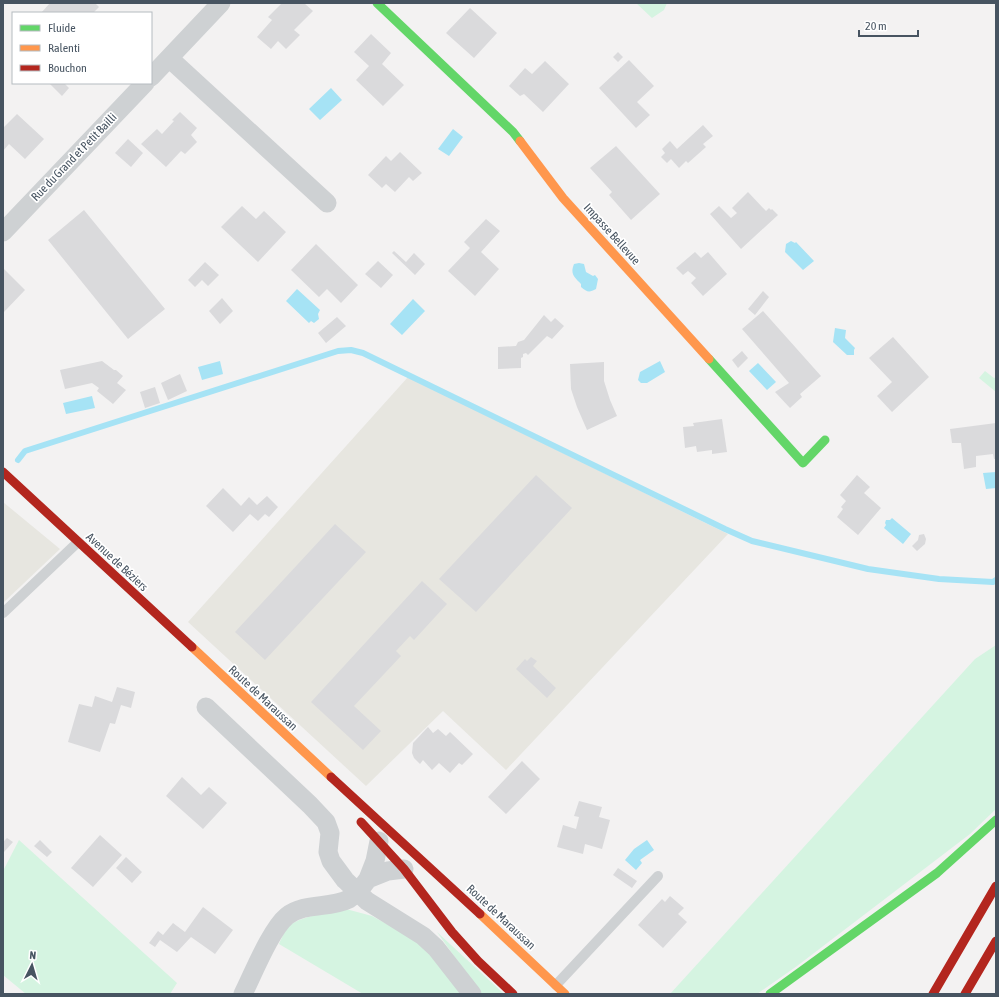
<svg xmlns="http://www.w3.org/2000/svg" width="999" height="997" viewBox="0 0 999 997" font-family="'Asap Condensed',sans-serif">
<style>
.commercial{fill:#e7e6e0}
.green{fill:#d5f4e1}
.water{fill:#a6e3f5}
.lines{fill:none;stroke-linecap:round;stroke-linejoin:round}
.stream{stroke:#a6e3f5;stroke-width:6}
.building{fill:#dadadc}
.lane{stroke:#ced1d3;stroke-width:10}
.street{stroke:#ced1d3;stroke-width:19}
.fast{stroke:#63d668;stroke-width:9}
.slow{stroke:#ff974d;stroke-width:9}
.jam{stroke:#b3261e;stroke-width:9}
.labels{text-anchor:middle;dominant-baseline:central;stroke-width:3.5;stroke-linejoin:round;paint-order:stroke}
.street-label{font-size:12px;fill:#475461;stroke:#fff}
</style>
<rect width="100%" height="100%" fill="#f3f2f2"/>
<path class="commercial" d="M408 377 728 534 506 770 443 711 366 786 188 622Z
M3 502 60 549 3 603Z"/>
<path class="green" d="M636 3H667L664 10 652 18Z
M985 371 994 378 996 377V392L979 378Z
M996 645V809L970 834 797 966 757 994H670L975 659Z
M19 840 177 983 170 994H26L3 975V871Z
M346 909 372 916 394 928 424 947 465 994H363L279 944C282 937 287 926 293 923 307 915 330 913 346 909Z
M437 932 504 994H481Z"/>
<path class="water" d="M331 88 342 100 320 120 309 109Z
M453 129 463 137 449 156 438 149Z
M791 241 795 243 796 242 814 261 803 270 785 252 786 244Z
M579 263 584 264 586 272 593 276 595 275 598 279 596 289C589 293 587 292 581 287V284C574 277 570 274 574 264Z
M297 289 320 310 318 314 319 319 314 323 311 321 309 323 286 301Z
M413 299 425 311 402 335 390 324Z
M835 328 846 330 845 338 855 348 854 350V355H847L833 342Z
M220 361 223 374 202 380 198 367Z
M660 361 665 372 647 383H641L638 380 640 372Z
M758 363 776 382 767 390 749 371Z
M92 396 95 408 66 414 63 403Z
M996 472V488L986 489 983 473Z
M892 518 911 534 903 544 884 528 886 525 885 523 886 520H890Z
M647 840 654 850 640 860 642 863 636 870 625 860 634 849Z"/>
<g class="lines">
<path class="stream" d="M18 460 25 451 338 351 351 350 363 353 725 529 752 541 868 569 939 579 993 582 996 580"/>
</g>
<path class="building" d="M50 3H95L99 7 93 13H41Z
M282 3H304L313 11 294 30 300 35 286 49 278 41 271 49 257 37 272 20 268 17Z
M470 8 497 33 474 58 446 33Z
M371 34 391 53 382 64 404 85 383 106 356 80 369 66 354 52Z
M618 52 623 57 618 62 613 57Z
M629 60 654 86 637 102 650 115 636 128 599 88Z
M545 61 569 84 543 112 524 94 520 96 509 86 525 68 532 74Z
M49 83H64L69 88 62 96Z
M180 112 197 128 191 135 197 142 185 154 181 151 166 167 141 144 157 129 162 134 174 121 172 120Z
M17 114 44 139 25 159 9 144 3 151V128Z
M703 125 713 136 703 144 706 147 688 163 686 161 679 168 671 159 667 163 661 157 665 153 662 149 670 141 677 149Z
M128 139 143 153 131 167 115 153Z
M616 146 660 194 631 220 609 195 612 192 590 168Z
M400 152 422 173 413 181 409 177 395 192 386 184 382 188 368 175 386 156 391 161Z
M748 192 766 211 769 208 771 210 772 209 778 215 741 249 710 214 719 206 731 218 737 213 732 208Z
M242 206 256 219 264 211 286 232 258 262 221 227Z
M84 210 165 309 128 339 48 240Z
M486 219 500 231 481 252 499 269 475 296 448 271 470 248 464 242Z
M316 244 358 285 341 303 327 289 319 297 291 270Z
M394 251 406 262 414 253 425 264 415 275 392 253Z
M695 252 701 258 708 252 727 274 703 296 691 283 696 278 688 271 683 275 676 268Z
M378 261 393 275 381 288 365 274Z
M205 262 219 275 208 286 202 280 195 287 188 280Z
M3 268 25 290 3 313Z
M763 291 769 297 755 315 748 309Z
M222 298 233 311 220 324 209 311Z
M763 311 821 376 800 394 802 397 790 408 775 392 789 383 742 329Z
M544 315 551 322 555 318 564 326 552 339 547 336 528 355 526 353 523 354V357L521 358V368L498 369V347L516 346 518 342 524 340Z
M337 317 346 326 326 343 318 333Z
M893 337 929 377 892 412 877 396 892 382 869 358Z
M742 351 748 358 738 368 732 360Z
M102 361 114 370H116L123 376 117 383 126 390 113 404 97 391 99 388 92 383 65 389 60 370Z
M604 362V381L610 400 617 416 587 430 577 407 571 389 570 364Z
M180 374 187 391 168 400 161 383Z
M155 387 160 403 145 408 140 392Z
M722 419 727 452 712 454V450L697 452 696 446 685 448 683 427 694 426 693 423Z
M996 423V459H994L993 454 976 456V467L964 469 961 443H952L950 429Z
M536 475 572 508 476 612 439 579Z
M857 475 870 487 864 493 881 508 858 535 837 517 843 509 841 507 846 501 840 495Z
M223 488 241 506 249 497 257 505 267 496 278 507 269 517 265 514 258 521 250 514 233 532 206 506Z
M335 524 366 552 265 660 235 632Z
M924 534 926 539 925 544 917 551 912 546 918 540 919 535Z
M422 581 447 604 414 640 410 636 396 651 401 656 354 706 381 731 363 750 311 702Z
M531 657 537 661 533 666 556 688 547 698 516 669 525 659 527 661Z
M117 687 135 692 131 708 121 705 115 724 110 723 100 752 68 742 79 704 92 707 95 696 112 702Z
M428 727 433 733 438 729 446 736 450 732 473 754 462 765 459 763 450 773 439 763 432 770 423 760 420 764 414 758 412 753 413 743Z
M522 761 540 779 506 814 488 797Z
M182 777 201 795 209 787 227 803 203 829 166 796Z
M579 801 602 807 599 817 610 820 602 849 585 844 583 854 557 847 563 825 576 829 579 817 574 816Z
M100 835 122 855 93 887 71 868Z
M7 838 13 842 4 852 3 851V842Z
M40 840 52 852 47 857 34 846Z
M126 857 142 872 132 883 116 868Z
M618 868 637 881 632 888 613 875Z
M670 896 684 908 678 914 687 922 663 948 638 925 662 899 665 902Z
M203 907 233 930 215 954 191 937 177 952 160 940 155 947 149 943 158 931 163 935 173 923 185 932Z"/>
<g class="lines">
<path class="lane" d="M3 613 78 542
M556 985 658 876"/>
<path class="street" d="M169 58 327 203
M151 77 221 3
M3 232 145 83
M206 707 310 805 326 822 330 833 328 852 331 861 345 880 367 901 423 936 436 948 472 994
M379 841 375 861 368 879 388 871 404 869
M243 994C253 974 271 929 287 916 305 902 329 909 349 899 357 894 363 886 368 879"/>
<path class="fast" d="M377 3 513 132 520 141
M709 359 803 463 825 440
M770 994 937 873 996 820"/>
<path class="slow" d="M520 141 563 198 709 359
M192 647 331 777
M480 914 565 994"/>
<path class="jam" d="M3 472 192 647
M331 777 480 914
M361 822 404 869 452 932 478 961 513 994
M933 994 996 886
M965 994 996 941"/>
</g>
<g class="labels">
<g class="street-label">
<text transform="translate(74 157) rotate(-46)">Rue du Grand et Petit Bailli</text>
<text transform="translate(612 234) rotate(48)">Impasse Bellevue</text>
<text transform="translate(117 562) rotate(43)">Avenue de Béziers</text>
<text transform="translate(263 698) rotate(43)">Route de Maraussan</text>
<text transform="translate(501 917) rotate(43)">Route de Maraussan</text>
</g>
</g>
<rect width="999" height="997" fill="none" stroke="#475461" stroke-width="8"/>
<rect x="12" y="12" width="140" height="72" fill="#ffffff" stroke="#b5bbc0"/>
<rect x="20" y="25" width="20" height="6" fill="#63d668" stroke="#b5bbc0"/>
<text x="48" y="32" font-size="12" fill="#475461">Fluide</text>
<rect x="20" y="45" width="20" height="6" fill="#ff974d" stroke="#b5bbc0"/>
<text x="48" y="52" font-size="12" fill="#475461">Ralenti</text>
<rect x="20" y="65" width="20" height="6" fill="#b3261e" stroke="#b5bbc0"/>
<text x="48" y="72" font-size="12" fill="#475461">Bouchon</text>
<g transform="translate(32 965) rotate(5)" stroke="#ffffff" stroke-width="3" paint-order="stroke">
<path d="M0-3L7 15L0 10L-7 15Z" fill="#475461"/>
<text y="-6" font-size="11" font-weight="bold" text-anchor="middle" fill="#475461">N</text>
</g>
<path d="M859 30v6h59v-6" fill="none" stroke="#475461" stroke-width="2"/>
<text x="865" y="30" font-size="12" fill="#475461" stroke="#ffffff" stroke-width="3" paint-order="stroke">20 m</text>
</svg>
